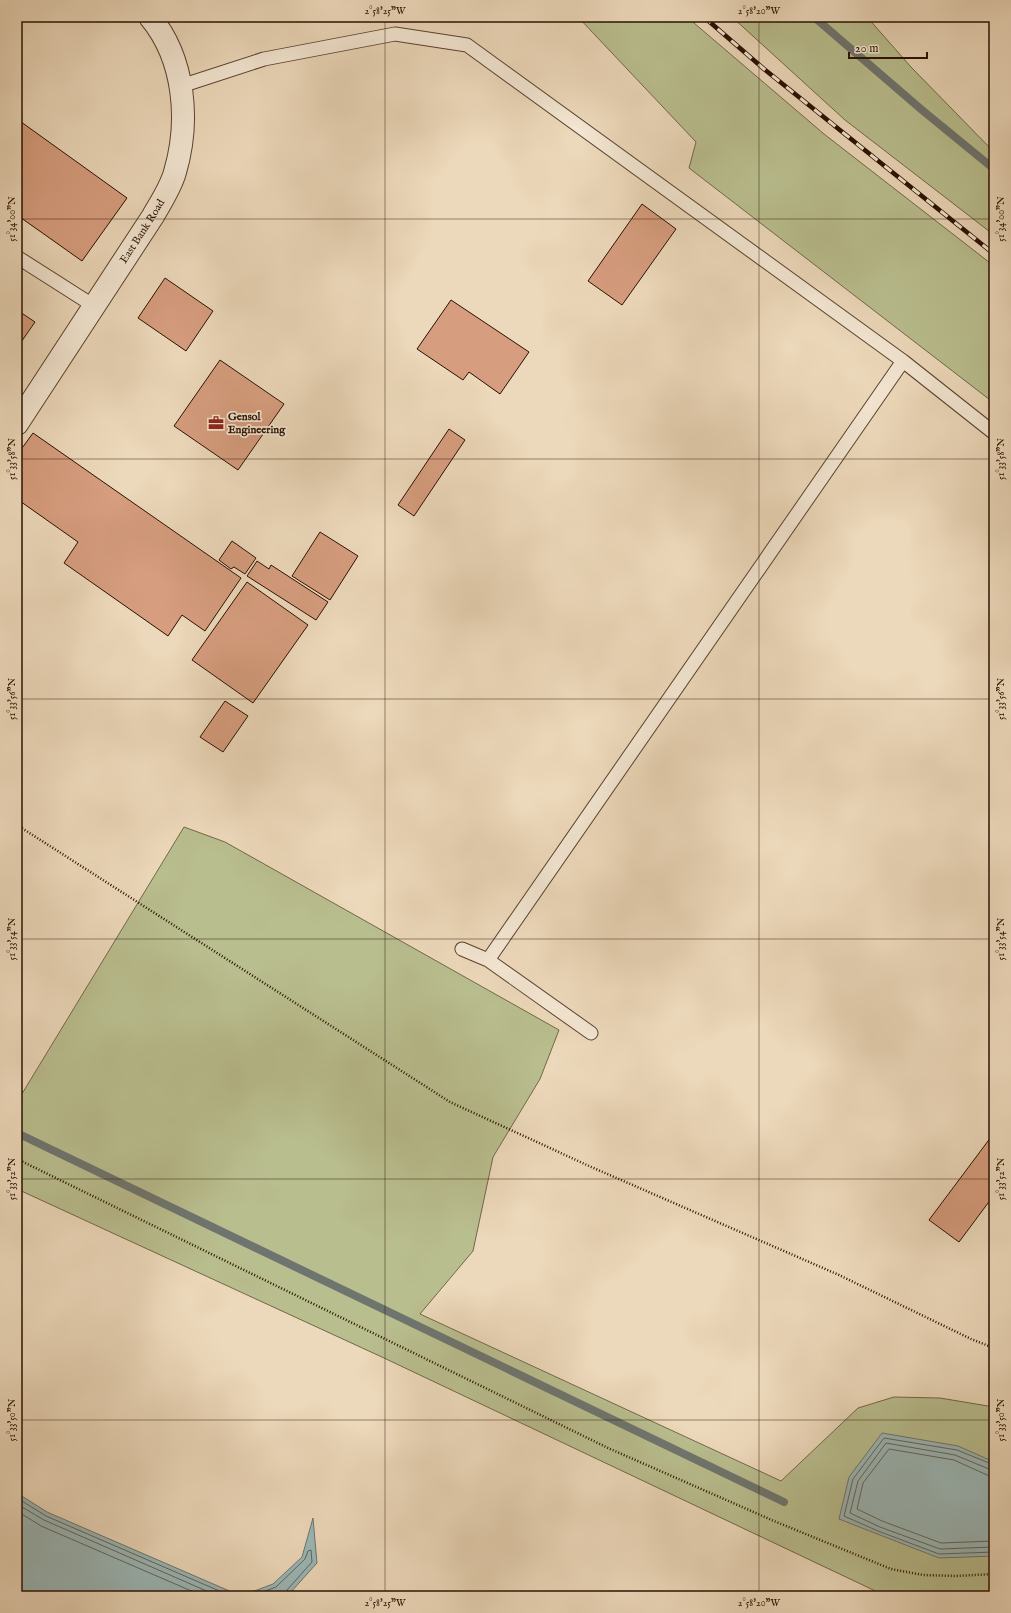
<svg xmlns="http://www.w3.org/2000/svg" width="1011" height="1613" viewBox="0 0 1011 1613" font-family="'IM FELL English',serif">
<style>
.green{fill:#b9be8f;stroke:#726748}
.water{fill:#9bb8b8;stroke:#6e756f}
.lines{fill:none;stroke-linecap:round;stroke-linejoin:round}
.shore{stroke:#62645c;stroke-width:1}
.stream{stroke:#6e756f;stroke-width:8}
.building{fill:#d69d7e;stroke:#2a1001}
.lane-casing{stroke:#5a422f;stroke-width:15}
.street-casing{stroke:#5a422f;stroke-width:24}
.path{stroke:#2a1001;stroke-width:2.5;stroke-dasharray:1 2;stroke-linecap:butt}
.lane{stroke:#f3e6d2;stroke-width:13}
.street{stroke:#f3e6d2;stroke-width:22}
.rail-casing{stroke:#2a1001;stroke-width:4.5}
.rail{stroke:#f3e6d2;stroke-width:3;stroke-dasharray:9;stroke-linecap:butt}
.ticks{fill:none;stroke:#2a1001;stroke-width:1;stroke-opacity:0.45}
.labels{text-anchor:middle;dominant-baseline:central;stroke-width:3.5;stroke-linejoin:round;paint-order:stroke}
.street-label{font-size:11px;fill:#2a1001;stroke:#f3e6d2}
.poi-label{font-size:11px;font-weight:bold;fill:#2a1001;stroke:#f3e6d2;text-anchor:start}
.neatline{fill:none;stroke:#2a1001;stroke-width:1.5}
.ticks-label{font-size:10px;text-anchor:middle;fill:#2a1001}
</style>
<rect width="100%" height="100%" fill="#ecd8ba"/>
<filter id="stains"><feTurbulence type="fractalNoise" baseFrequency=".005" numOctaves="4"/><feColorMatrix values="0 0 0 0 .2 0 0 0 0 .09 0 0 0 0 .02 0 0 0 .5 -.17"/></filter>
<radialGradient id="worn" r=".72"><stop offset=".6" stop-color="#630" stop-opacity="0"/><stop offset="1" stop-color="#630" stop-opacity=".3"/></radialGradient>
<path class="green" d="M578 17H687L824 134 994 266V403L689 168 696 142Z
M732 17H867L911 67 994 152V235L845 120Z
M184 827 225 842 559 1030 540 1079 493 1157 473 1251 420 1314 781 1481 858 1408 894 1397 940 1398 994 1407V1596H886L384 1358 17 1189V1102Z"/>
<path class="water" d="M882 1433 958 1446 994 1462V1556L939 1558 839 1519 849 1477Z
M17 1493 47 1512 241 1596 273 1584 302 1557 313 1518 317 1563 290 1593 291 1596H17Z"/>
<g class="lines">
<path class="shore" d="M994 1465 957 1450 884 1438 853 1479 844 1516 878 1531 939 1554 994 1552
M994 1470 989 1469 955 1455 886 1443 858 1481 850 1513 880 1527 940 1549 994 1547
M994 1476 987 1475 954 1460 889 1449 863 1483 857 1509 882 1521 941 1543 994 1541
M17 1498 46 1516 231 1596
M17 1504 44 1520 218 1596
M17 1511 41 1526 203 1596
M252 1596 276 1587 305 1559 308 1551 311 1550 312 1562 287 1590V1596"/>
<path class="stream" d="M814 17 922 110 994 169
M17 1133 784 1502"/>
</g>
<path class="building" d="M17 119 127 198 82 261 17 215Z
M642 204 676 229 622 305 588 281Z
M165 278 213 311 186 351 138 318Z
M451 300 529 352 500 394 469 372 463 380 417 349Z
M17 310 35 322 17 348Z
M220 360 284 404 238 470 174 426Z
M449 429 465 440 414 516 398 505Z
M33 433 241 578 205 631 182 615 168 636 64 563 78 542 17 499V455Z
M320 532 358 556 330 600 292 576Z
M232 541 256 558 245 574 234 567 231 569 219 560Z
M257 561 269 569 271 565 328 602 316 620 247 576Z
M247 582 308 625 253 703 192 660Z
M225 701 248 716 223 752 200 737Z
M994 1133V1195L959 1242 929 1220Z"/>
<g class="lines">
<defs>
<path id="lane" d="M181 86 264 59 395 34 467 45 903 361 994 433
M17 257 94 306
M462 949 488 960 591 1033
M488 960 903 361"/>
<g id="street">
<path id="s1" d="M17 424 153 216C161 202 171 187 175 172 190 121 185 59 150 17"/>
</g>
</defs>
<use href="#lane" class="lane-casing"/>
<use href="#street" class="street-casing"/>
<path class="path" d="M17 825 450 1102 589 1166 839 1275 971 1339 994 1348
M17 1159 608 1448 774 1521 891 1569 923 1575 955 1576 994 1574"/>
<use href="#lane" class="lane"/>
<use href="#street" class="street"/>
<defs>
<path id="rail" d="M704 17 764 69 994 254"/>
</defs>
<use href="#rail" class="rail-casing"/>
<use href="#rail" class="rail"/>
</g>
<path class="ticks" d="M385 17V1596M759 17V1596M17 219H994M17 459H994M17 699H994M17 939H994M17 1179H994M17 1420H994"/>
<defs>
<symbol id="office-bare" viewBox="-9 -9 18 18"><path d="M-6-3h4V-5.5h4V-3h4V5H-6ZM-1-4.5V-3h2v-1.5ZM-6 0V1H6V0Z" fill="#8f2418" stroke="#f3e6d2" stroke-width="2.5" paint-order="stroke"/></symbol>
</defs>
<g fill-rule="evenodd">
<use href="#office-bare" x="205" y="412" width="22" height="22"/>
</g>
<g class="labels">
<g class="street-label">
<text stroke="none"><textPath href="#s1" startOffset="230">East Bank Road</textPath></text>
</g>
<g class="poi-label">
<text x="228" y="417">Gensol<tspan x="228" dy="13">Engineering</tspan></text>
</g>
</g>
<rect width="1011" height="1613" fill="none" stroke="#ecd8ba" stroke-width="44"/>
<path d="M849 52v6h78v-6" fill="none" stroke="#2a1001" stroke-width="2"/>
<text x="855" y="52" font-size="12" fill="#2a1001" stroke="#f3e6d2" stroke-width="3" paint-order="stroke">20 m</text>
<rect x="22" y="22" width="967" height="1569" class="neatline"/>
<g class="ticks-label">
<text x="385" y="14">2°58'25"W</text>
<text x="759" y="14">2°58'20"W</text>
<text transform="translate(11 219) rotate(-90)" y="4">51°34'00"N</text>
<text transform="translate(1000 219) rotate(-90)" y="4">51°34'00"N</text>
<text transform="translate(11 459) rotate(-90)" y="4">51°33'58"N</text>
<text transform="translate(1000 459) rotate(-90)" y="4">51°33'58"N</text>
<text transform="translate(11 699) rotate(-90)" y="4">51°33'56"N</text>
<text transform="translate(1000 699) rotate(-90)" y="4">51°33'56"N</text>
<text transform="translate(11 939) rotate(-90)" y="4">51°33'54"N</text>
<text transform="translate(1000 939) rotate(-90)" y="4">51°33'54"N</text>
<text transform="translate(11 1179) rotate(-90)" y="4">51°33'52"N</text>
<text transform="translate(1000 1179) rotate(-90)" y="4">51°33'52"N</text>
<text transform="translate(11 1420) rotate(-90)" y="4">51°33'50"N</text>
<text transform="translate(1000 1420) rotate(-90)" y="4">51°33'50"N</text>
<text x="385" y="1606">2°58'25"W</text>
<text x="759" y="1606">2°58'20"W</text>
</g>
<rect width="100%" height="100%" filter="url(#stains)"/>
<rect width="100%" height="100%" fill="url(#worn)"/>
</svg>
